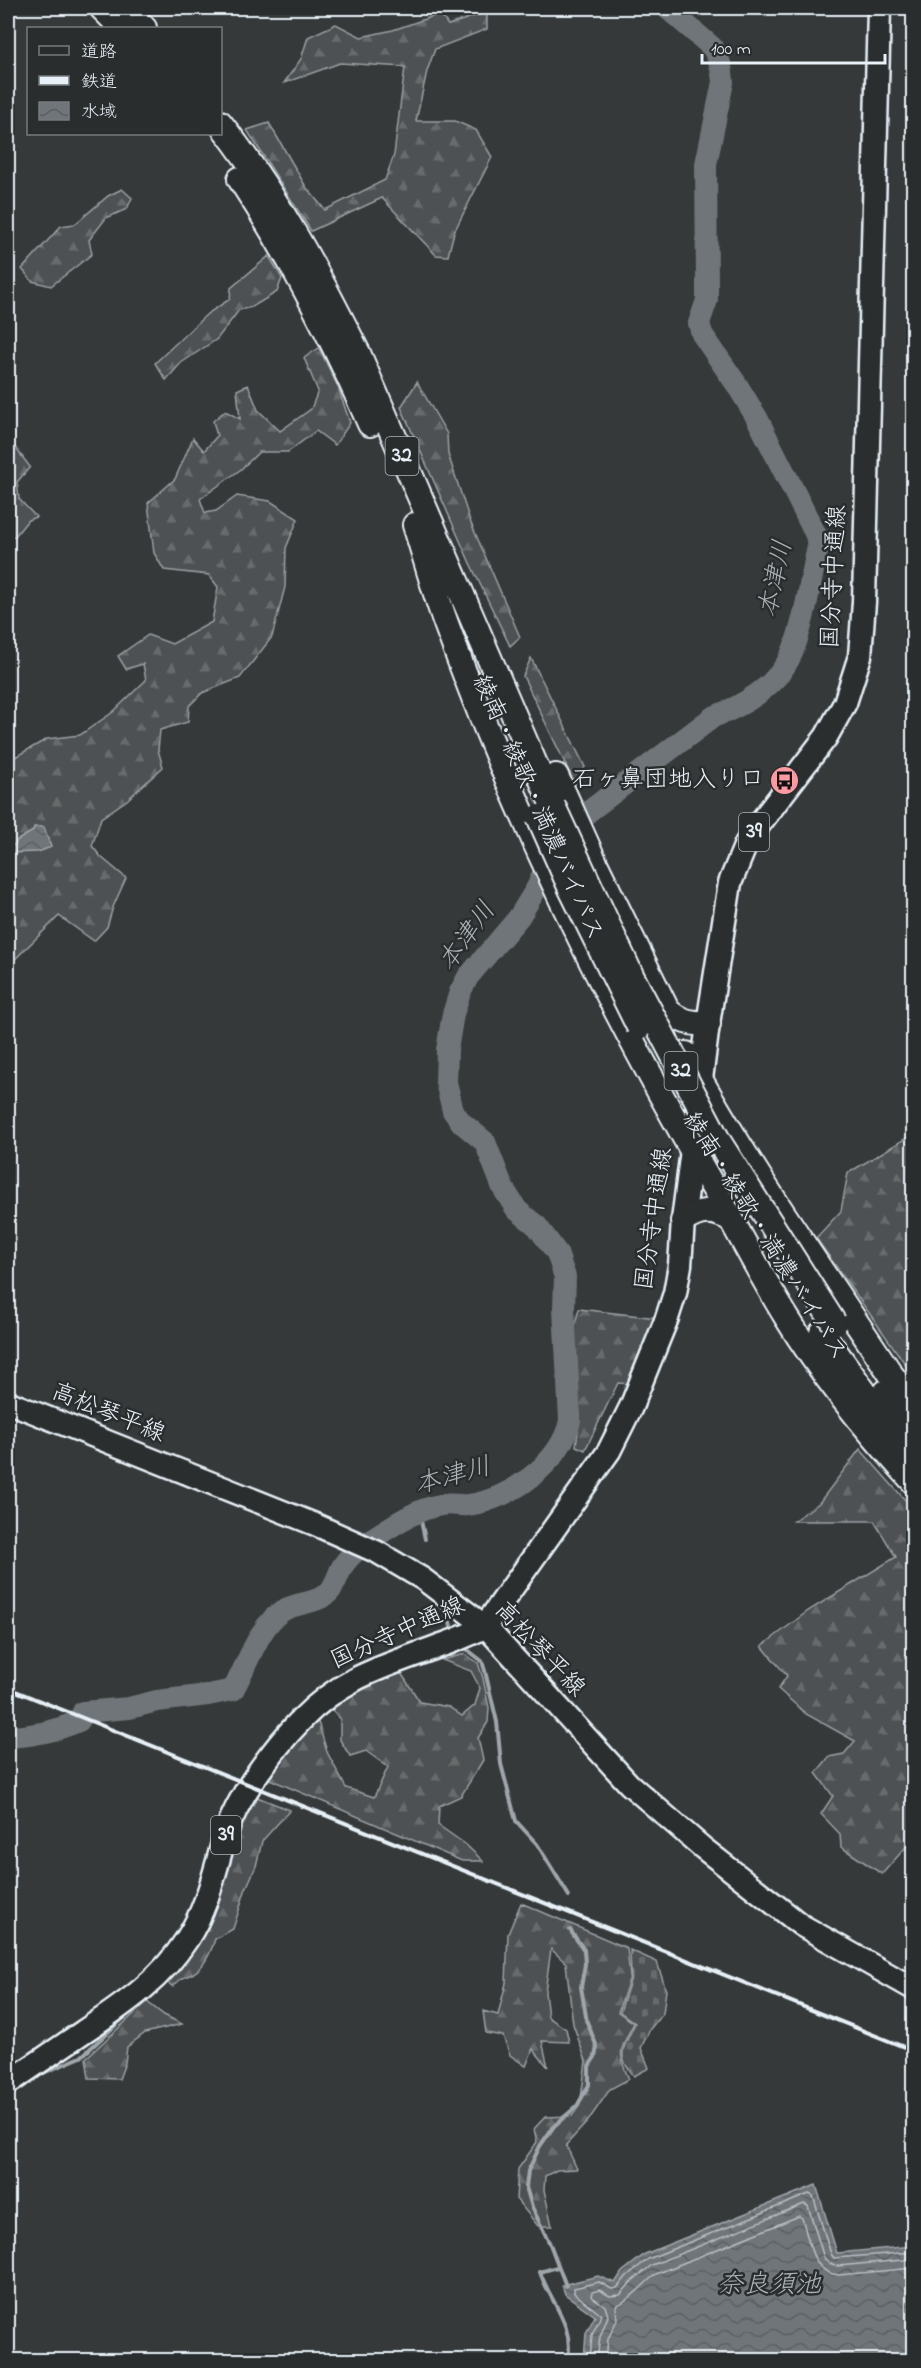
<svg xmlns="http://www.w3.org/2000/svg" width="921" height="2368" viewBox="0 0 921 2368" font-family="'Indie Flower','Klee One',sans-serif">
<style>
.forest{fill:url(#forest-firs);stroke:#9aa1a5;stroke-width:1.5}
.cemetery{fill:url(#cemetery-stones);stroke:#9aa1a5;stroke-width:1.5}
.water{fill:url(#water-waves);stroke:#a0a7ac;stroke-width:1.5}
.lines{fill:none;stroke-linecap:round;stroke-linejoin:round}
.shore{stroke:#b8bfc5;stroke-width:1.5}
.stream{stroke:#a0a7ac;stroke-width:4}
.river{stroke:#707579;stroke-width:22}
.secondary-casing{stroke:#e8f1f8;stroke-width:26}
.primary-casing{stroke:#e8f1f8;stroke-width:27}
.trunk-casing{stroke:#e8f1f8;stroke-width:28}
.secondary{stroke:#2a2d2e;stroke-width:21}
.primary{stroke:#2a2d2e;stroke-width:22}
.trunk{stroke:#2a2d2e;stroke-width:24}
.rail{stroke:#e8f1f8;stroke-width:4}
.trunk-bridge-casing{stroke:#e8f1f8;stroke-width:28;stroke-linecap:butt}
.trunk-bridge{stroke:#2a2d2e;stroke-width:24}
.labels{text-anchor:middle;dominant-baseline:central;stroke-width:5;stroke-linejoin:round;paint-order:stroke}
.shield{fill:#2a2d2e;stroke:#afb6bb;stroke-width:1.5}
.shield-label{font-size:22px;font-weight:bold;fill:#e8f1f8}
.street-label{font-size:24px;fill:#e8f1f8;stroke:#2a2d2e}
.poi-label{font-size:24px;fill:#e8f1f8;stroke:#2a2d2e;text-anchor:end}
.water-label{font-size:26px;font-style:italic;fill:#acb3b8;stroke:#2a2d2e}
</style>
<defs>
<pattern id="forest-firs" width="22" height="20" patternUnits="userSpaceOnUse" patternTransform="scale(1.5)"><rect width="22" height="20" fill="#4d5152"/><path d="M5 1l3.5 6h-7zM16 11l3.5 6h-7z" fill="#676a6c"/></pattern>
<pattern id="cemetery-stones" width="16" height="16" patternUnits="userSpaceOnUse" patternTransform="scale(1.5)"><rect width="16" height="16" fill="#4d5152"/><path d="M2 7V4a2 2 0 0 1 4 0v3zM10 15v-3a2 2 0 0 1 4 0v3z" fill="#676a6c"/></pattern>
<pattern id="water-waves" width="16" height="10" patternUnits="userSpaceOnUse" patternTransform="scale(1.5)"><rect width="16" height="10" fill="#707579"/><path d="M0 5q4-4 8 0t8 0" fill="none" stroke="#5b5e62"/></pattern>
</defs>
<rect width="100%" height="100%" fill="#35393a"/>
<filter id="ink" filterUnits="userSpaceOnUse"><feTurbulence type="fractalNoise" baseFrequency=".0167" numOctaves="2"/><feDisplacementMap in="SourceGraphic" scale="12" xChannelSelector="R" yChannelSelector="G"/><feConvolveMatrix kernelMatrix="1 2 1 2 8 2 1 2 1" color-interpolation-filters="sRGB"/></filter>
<g filter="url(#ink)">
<path class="forest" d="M487 12V29L435 49 427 71 416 121H455L476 130 492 157 454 232 448 256 436 255 382 198 311 231 247 130 269 123 306 187 325 210 385 180 394 155 405 67 340 63 284 83 301 59 308 37 336 24 361 37 393 30 440 14 448 25Z
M122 189 132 198 127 209 106 218 89 240 92 254 51 286 32 281 22 269 61 226 75 224 108 196Z
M269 256 282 278 277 292 252 307 239 310 217 339 181 363 166 380 155 363 207 314 230 299 231 288Z
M319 348 338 387 350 423 335 445 316 431 288 452H259L240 470 200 499 205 513 216 511 237 496 270 501 298 519 286 548 285 587 272 637 240 678 202 693 189 706 188 722 160 730 158 750 163 767 127 800 101 818 92 846 101 857 126 878 113 907 107 927 94 941 59 916 8 966V761L47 739 80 735 113 712 146 680 143 664 126 669 118 656 148 635 172 644 212 622 218 587 209 575 164 570 154 553 148 503 175 479 193 438 204 451 217 436 213 421 225 411 240 419 237 390 248 385 258 410 280 431 311 409 318 391 304 358Z
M417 382 447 434 448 454 470 521 520 637 510 646 469 561 401 407Z
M8 438 30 467 17 482 19 499 36 517 28 520 15 536 8 537Z
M531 658 585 767 575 784 523 676Z
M913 1134V1375L816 1238 841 1211 848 1173Z
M579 1309 657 1318 630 1384 618 1383 585 1450 576 1446 580 1416 572 1336Z
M860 1449 914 1510 913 1839 882 1874 841 1847 840 1834 821 1814 833 1796 816 1773 829 1757 844 1754 855 1741 806 1714 778 1689 787 1676 762 1646 808 1611 896 1557 874 1521H793L819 1503Z
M465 1654 478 1663 483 1678 489 1708 488 1722 478 1738 483 1760 461 1796 439 1806 438 1825 465 1844 483 1861H462L267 1778 316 1715 327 1752 346 1788 374 1797 388 1767 366 1751 350 1756 340 1740V1719L331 1708 349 1691 399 1670 420 1702 449 1707 462 1716 475 1705 480 1688 471 1671 442 1660Z
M257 1797 290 1810 262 1841 256 1866 245 1891 233 1929 215 1939C211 1952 205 1967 192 1974 182 1978 180 1979 173 1987L167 1982 195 1945 222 1888 235 1836Z
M521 1903 627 1948 630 1977 618 2012 634 2023C621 2047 616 2053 629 2079L610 2089 588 2121 566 2145 577 2169 557 2170 545 2176 544 2190 552 2226H538L516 2199 518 2169 537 2142 534 2129 545 2117 572 2116 580 2105 586 2061 573 2024 566 1963 551 1949 545 1992 548 2017 566 2029 569 2042 542 2041 548 2067 533 2049 526 2066 510 2055 503 2036 486 2033 483 2011 498 2015 506 1983 508 1934Z
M147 2002 164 2015 182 2024 145 2033 127 2047 125 2063 119 2079 89 2078 86 2058Z"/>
<path class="cemetery" d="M630 1950 657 1962 666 1990 663 2013 650 2029 641 2048 649 2068 634 2076C614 2054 625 2047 635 2023L620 2012 631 1978Z"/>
<path class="water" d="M34 827H44L51 847 38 852 8 853V846L16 844V841L33 831Z
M816 2185 837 2253 913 2246V2360H584L586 2333 595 2316 565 2294 562 2285 598 2276 615 2283 622 2272 645 2254Z"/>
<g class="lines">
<path class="shore" d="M590 2360 592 2335 601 2315 574 2293V2288L599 2282 612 2289 617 2288 627 2276 648 2259 809 2194 813 2196 831 2254 834 2258 914 2252
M597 2360 600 2337 608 2316 605 2306 591 2296 592 2292 599 2290 610 2296 620 2295 632 2281 652 2265 804 2204 808 2206 824 2258 830 2264 838 2266 914 2259
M606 2360 608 2339 617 2320 616 2306C632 2299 642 2285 656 2274L799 2216 802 2218C809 2239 811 2274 839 2275L914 2268"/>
<path class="stream" d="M419 1512 425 1539
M446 1608 452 1630
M464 1647 482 1661 485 1671 497 1722 501 1764 516 1821 537 1844 569 1896
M446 1654 451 1655 465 1648
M39 2075 81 2057 130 2012
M557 2267 540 2272C551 2304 574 2323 568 2360
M566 2286 550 2244 532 2207 526 2187 528 2171 540 2146 554 2126 577 2106 589 2085V2066L595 2057 597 2047 587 2022 581 1987 585 1964 584 1950 570 1930"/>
<path class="river" d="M8 1737C33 1736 56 1731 79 1721L83 1712 129 1708 157 1701 208 1695 233 1690C247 1666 259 1624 284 1610 298 1602 318 1604 330 1591 335 1585 338 1575 342 1567 350 1554 363 1545 375 1537 393 1525 419 1508 441 1505 450 1503 459 1506 468 1505 510 1500 562 1462 570 1420L564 1309 565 1277 557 1253 537 1226 517 1210 503 1188 485 1142 462 1123 453 1111 446 1082 447 1050 453 1014 460 992 468 977 519 917 538 886 547 864 588 812 713 717C743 706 777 686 791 655 805 623 810 581 818 547L816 535 757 418 737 385 702 334 699 323 707 300V282L706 164 723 82C722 69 720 58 712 47L667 8"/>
<defs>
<path id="secondary" d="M8 1402 314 1524 377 1552 423 1579 485 1626 629 1784 703 1848 801 1925 914 1989"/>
<path id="primary" d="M8 2083C33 2066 58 2049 83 2032 123 2005 160 1981 187 1939 208 1907 215 1869 226 1833 239 1794 273 1749 301 1720 340 1679 379 1668 431 1649 449 1642 468 1637 485 1626L609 1451 631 1407 667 1318 675 1293 680 1265 683 1221 708 1024 730 883 746 844 760 823 826 737 845 703 860 656 864 602 879 8"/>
<path id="trunk" d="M102 8 122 28
M125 8 144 28
M220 123C276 194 318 273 358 353L553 806
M240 179C291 257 333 339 370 424
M415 525C426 559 435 595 448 629 518 821 607 1004 709 1180 736 1226 759 1273 787 1318 823 1377 867 1431 914 1482
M556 776 596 865 667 1010C680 1022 690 1023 708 1024
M686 1054C747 1166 822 1270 892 1376L914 1404
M683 1221C700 1209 713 1209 731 1219
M822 1333 893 1432 914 1456
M886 1392 914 1429"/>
</defs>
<use href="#secondary" class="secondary-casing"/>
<use href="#primary" class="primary-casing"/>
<use href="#trunk" class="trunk-casing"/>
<use href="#secondary" class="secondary"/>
<use href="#primary" class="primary"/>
<use href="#trunk" class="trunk"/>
<path class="rail" d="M8 1688 914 2051"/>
<defs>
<path id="trunk-bridge" d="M553 806 632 977 719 1142 834 1323
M539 817 571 889 639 1027"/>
</defs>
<use href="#trunk-bridge" class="trunk-bridge-casing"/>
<use href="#trunk-bridge" class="trunk-bridge"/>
</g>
</g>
<defs>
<symbol id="bus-disc" viewBox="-11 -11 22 22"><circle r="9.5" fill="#ff9aa2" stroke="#2a2d2e"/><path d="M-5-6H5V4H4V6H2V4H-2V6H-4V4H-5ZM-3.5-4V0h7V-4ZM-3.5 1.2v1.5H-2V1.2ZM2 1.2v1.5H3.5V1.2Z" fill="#111"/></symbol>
</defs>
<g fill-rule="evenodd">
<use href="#bus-disc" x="768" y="764" width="33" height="33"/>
</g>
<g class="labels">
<g class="shield">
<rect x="385.5" y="437" width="33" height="38" rx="4.5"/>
<rect x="739" y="813" width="30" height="38" rx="4.5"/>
<rect x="664.5" y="1052" width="33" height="38" rx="4.5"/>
<rect x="211" y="1816" width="30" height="38" rx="4.5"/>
</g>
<g class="shield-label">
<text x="402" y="456">32</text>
<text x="754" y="832">39</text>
<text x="681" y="1071">32</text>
<text x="226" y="1835">39</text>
</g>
<g class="street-label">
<text transform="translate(835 577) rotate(-87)">国分寺中通線</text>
<text transform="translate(537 808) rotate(66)">綾南・綾歌・満濃バイパス</text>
<text transform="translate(655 1219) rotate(-82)">国分寺中通線</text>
<text transform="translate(764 1237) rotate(58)">綾南・綾歌・満濃バイパス</text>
<text transform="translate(108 1414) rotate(22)">高松琴平線</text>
<text transform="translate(398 1634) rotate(-24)">国分寺中通線</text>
<text transform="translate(539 1650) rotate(47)">高松琴平線</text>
</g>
<g class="poi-label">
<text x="764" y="780">石ヶ鼻団地入り口</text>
</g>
<g class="water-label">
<text transform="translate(777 579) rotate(-78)">本津川</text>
<text transform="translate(468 937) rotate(-54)">本津川</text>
<text transform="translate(453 1477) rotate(-15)">本津川</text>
<text x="769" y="2286">奈良須池</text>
</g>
</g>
<rect width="921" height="2368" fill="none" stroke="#2a2d2e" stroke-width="30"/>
<rect x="15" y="15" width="891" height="2338" fill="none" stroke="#e8f1f8" stroke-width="2" filter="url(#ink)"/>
<rect x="27" y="27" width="195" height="108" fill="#2a2d2e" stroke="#767b7f" stroke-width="1.5"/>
<rect x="39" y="46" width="30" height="9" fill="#2a2d2e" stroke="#767b7f" stroke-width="1.5"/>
<text x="81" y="57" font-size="18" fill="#e8f1f8">道路</text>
<rect x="39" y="76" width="30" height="9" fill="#e8f1f8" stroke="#767b7f" stroke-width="1.5"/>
<text x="81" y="87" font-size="18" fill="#e8f1f8">鉄道</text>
<rect x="39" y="102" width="30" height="18" fill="url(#water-waves)" stroke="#767b7f" stroke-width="1.5"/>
<text x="81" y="117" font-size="18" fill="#e8f1f8">水域</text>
<path d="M702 54v9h183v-9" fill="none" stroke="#e8f1f8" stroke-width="3"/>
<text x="711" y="54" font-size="18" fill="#e8f1f8" stroke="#2a2d2e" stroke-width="4.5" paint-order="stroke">100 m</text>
</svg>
